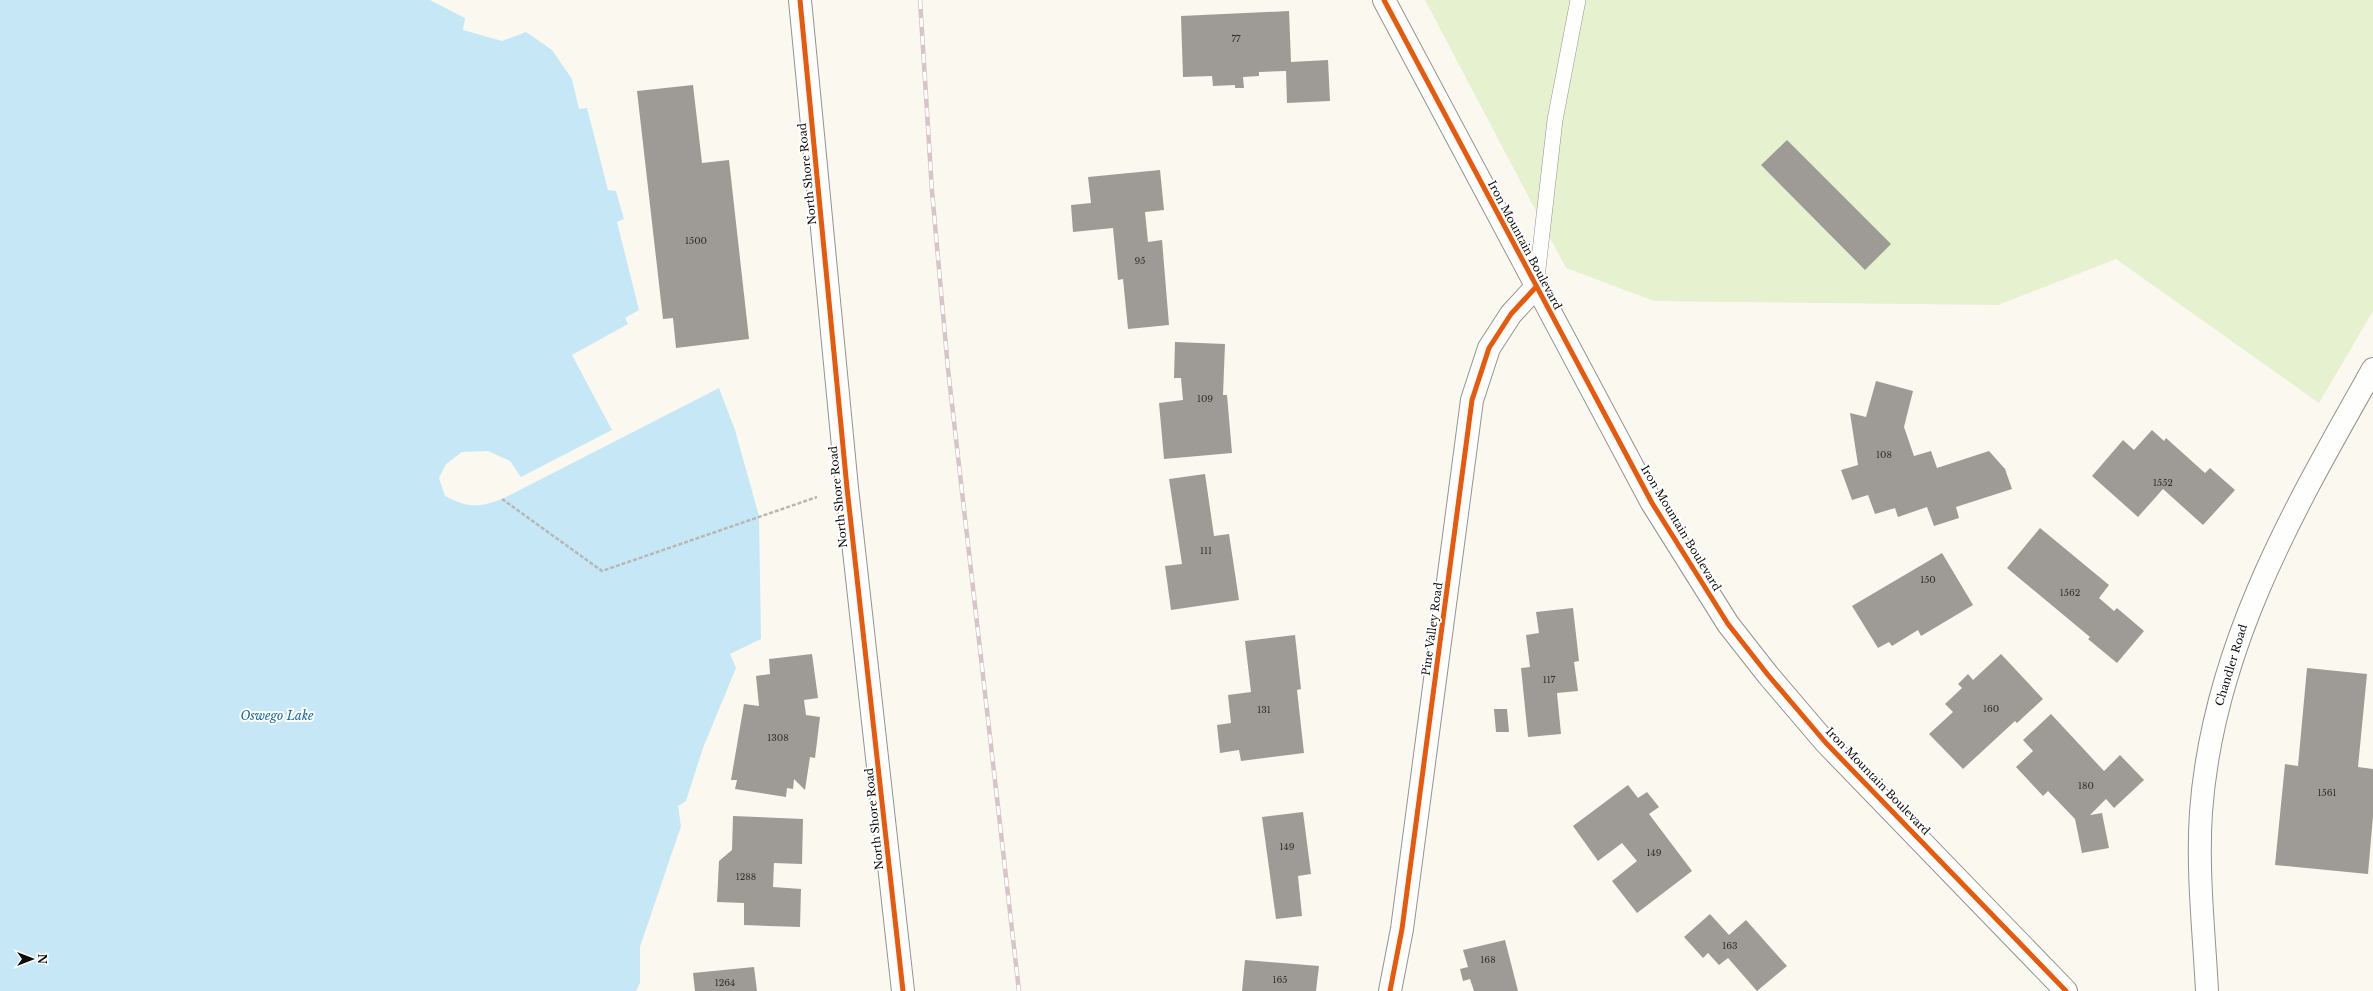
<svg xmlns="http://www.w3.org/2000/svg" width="2373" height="991" viewBox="0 0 2373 991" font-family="'Libre Baskerville',serif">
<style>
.green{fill:#e6f1d0}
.water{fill:#c6e8f6}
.building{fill:#9e9b96}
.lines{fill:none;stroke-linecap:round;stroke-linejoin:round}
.service-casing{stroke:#94938f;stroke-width:16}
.minor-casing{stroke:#94938f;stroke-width:24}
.tertiary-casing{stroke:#94938f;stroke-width:24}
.path{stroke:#b8b7b6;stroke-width:2.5;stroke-dasharray:4 2;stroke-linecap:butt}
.service{stroke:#fefefd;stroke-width:15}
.minor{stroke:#fefefd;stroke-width:22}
.tertiary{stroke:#fefefd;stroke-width:22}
.rail-casing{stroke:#d8c4c6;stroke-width:4.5}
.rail{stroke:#fff;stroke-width:3;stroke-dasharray:9;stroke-linecap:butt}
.cycleway-casing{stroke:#fff;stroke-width:8}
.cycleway{stroke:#e8590c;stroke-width:5}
.labels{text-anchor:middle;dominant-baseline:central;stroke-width:4;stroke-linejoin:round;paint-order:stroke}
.number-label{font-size:9px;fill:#31302f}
.street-label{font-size:11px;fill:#0d0d0d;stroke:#fff}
.water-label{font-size:12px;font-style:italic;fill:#126ba3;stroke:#fff}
</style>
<rect width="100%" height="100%" fill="#fbf8f0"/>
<path class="green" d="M1425 0H2373V311L2319 403 2116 259 1998 305 1654 301 1566 268Z"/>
<path class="water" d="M0 0H430L465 18 463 30 502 41 526 32 552 50 572 79 579 109 587 108 608 190 616 191 624 219 617 222 639 310 625 318 628 324 572 355 612 430 521 477 510 461 488 451 462 452 446 464 439 478 445 496C469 508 477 508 502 499L719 388 735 430 759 516 761 639 730 654 736 668 703 748 686 801 678 806 681 826 640 947V983L636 991H0Z"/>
<path class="building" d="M1289 11 1291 62 1328 60 1330 101 1287 103 1286 71 1259 72V76L1243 77 1244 88H1235V85L1213 86 1212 76 1183 77 1181 16Z
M693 85 702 163 729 160 749 339 676 348 673 318 663 319 637 91Z
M1787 140 1891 244 1865 270 1761 165Z
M1160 170 1164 210 1145 212 1148 242 1162 240 1169 325 1128 329 1123 279 1118 280 1113 228 1073 232 1071 205 1091 203 1088 177Z
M1175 342 1225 344 1223 395H1227L1232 453 1164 459 1159 403 1183 400 1181 378H1174Z
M1876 381 1913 391 1904 427 1914 456 1931 451 1937 468 1989 451 2005 469 2012 489 1956 507 1959 518 1934 526 1927 507 1898 517 1895 508 1875 514 1868 495 1852 500 1841 470 1858 465 1850 413 1866 417Z
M2152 430 2164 441 2166 438 2205 473 2210 468 2235 490 2203 525 2163 489 2138 517 2092 476 2123 440 2134 450Z
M1205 474 1214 536 1229 534 1239 600 1171 610 1165 566 1182 564 1169 479Z
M2040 528 2109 585 2099 598 2114 611 2117 608 2144 631 2117 663 2088 639 2090 637 2007 568Z
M1942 553 1973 605 1921 636 1918 630 1892 646 1889 642 1878 648 1852 606Z
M1573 608 1579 661 1574 662 1578 691 1557 693 1561 734 1528 737 1521 668 1530 667 1526 635 1539 633 1536 612Z
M1295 635 1301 689 1297 690 1304 753 1241 761 1239 750 1220 753 1217 725 1231 723 1228 695 1251 692 1245 641Z
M812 654 818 698 804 700 806 715 820 717 815 758 810 757 805 790 794 779 793 789 787 788 786 797 735 789 737 780H731L744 704 759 706 756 676 770 674 769 659Z
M2001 654 2043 699 2017 723 2015 721 1963 769 1929 734 1953 712 1945 704 1962 688 1958 684 1968 674 1973 680Z
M2307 668 2367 674 2358 767 2373 769V816L2368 874 2275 865 2285 764 2298 766Z
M1494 709H1507L1509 732H1496Z
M2051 714 2104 771 2120 755 2144 780 2114 808 2106 799 2090 815 2102 813 2109 848 2082 853 2075 819 2048 791 2043 796 2016 767 2033 751 2023 740Z
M1628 785 1638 798 1647 792 1659 807 1649 814 1692 871 1637 913 1612 881 1637 861 1622 843 1598 861 1573 826Z
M1303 812 1311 874 1298 876 1302 916 1276 919 1262 817Z
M733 816 803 819 802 864 774 863 773 887 801 889 800 927 744 925V903L717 902 719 861 732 850Z
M1710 914 1729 935 1746 920 1787 966 1757 991 1728 958 1719 965 1708 953 1703 958 1684 937Z
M1505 940 1518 991H1474L1470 979 1463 981 1460 969 1468 967 1463 950Z
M1245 960 1319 966 1316 991H1242Z
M754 967 757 991H695L693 973Z"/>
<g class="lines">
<defs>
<path id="service" d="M1536 286 1555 120 1578 0"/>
<path id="minor" d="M800 0 847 488 903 991
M1390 991 1402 929 1472 400 1489 348 1511 314 1536 287
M2207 991C2204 932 2197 871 2201 812 2213 647 2294 509 2373 369"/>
<path id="tertiary" d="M1384 0 1652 503 1728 624 1768 675 1826 743 2066 991"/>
</defs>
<use href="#service" class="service-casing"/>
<use href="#minor" class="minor-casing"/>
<use href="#tertiary" class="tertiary-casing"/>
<path class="path" d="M502 499 602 571 817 497"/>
<use href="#service" class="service"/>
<use href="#minor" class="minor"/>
<use href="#tertiary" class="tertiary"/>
<defs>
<path id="rail" d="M920 0 932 191 948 369 1019 991"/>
</defs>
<use href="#rail" class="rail-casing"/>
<use href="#rail" class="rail"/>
<defs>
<path id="cycleway" d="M800 0 847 488 903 991
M1384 0 1652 503 1728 624 1768 675 1826 743 2066 991
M1390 991 1402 929 1472 400 1489 348 1511 314 1536 287"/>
</defs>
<use href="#cycleway" class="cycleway-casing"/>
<use href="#cycleway" class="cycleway"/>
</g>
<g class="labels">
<g class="number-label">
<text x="1236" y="38">77</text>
<text x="696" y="240">1500</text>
<text x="1140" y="260">95</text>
<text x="1205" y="398">109</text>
<text x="1884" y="454">108</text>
<text x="2163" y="482">1552</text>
<text x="1206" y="550">111</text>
<text x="1928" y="579">150</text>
<text x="2070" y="592">1562</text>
<text x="1549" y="679">117</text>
<text x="1991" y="708">160</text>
<text x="1264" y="709">131</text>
<text x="778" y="737">1308</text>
<text x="2086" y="785">180</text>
<text x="2327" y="792">1561</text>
<text x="1287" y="846">149</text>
<text x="1654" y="852">149</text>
<text x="746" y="876">1288</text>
<text x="1730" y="945">163</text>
<text x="1488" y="959">168</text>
<text x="1280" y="979">165</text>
<text x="725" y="982">1264</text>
</g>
<g class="street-label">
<text transform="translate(807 174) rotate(-96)">North Shore Road</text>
<text transform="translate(1525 245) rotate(62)">Iron Mountain Boulevard</text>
<text transform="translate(838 497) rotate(-96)">North Shore Road</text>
<text transform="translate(1681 528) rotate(59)">Iron Mountain Boulevard</text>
<text transform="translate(1432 629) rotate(-82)">Pine Valley Road</text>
<text transform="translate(2231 665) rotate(-73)">Chandler Road</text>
<text transform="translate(1878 781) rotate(46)">Iron Mountain Boulevard</text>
<text transform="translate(874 819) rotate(-96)">North Shore Road</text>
</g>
<g class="water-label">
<text x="277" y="715">Oswego Lake</text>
</g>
</g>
<g transform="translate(32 959) rotate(90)" stroke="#ffffff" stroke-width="3" paint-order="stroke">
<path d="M0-3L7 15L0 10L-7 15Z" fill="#0d0d0d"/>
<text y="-6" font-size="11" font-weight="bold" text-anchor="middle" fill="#0d0d0d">N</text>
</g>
</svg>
